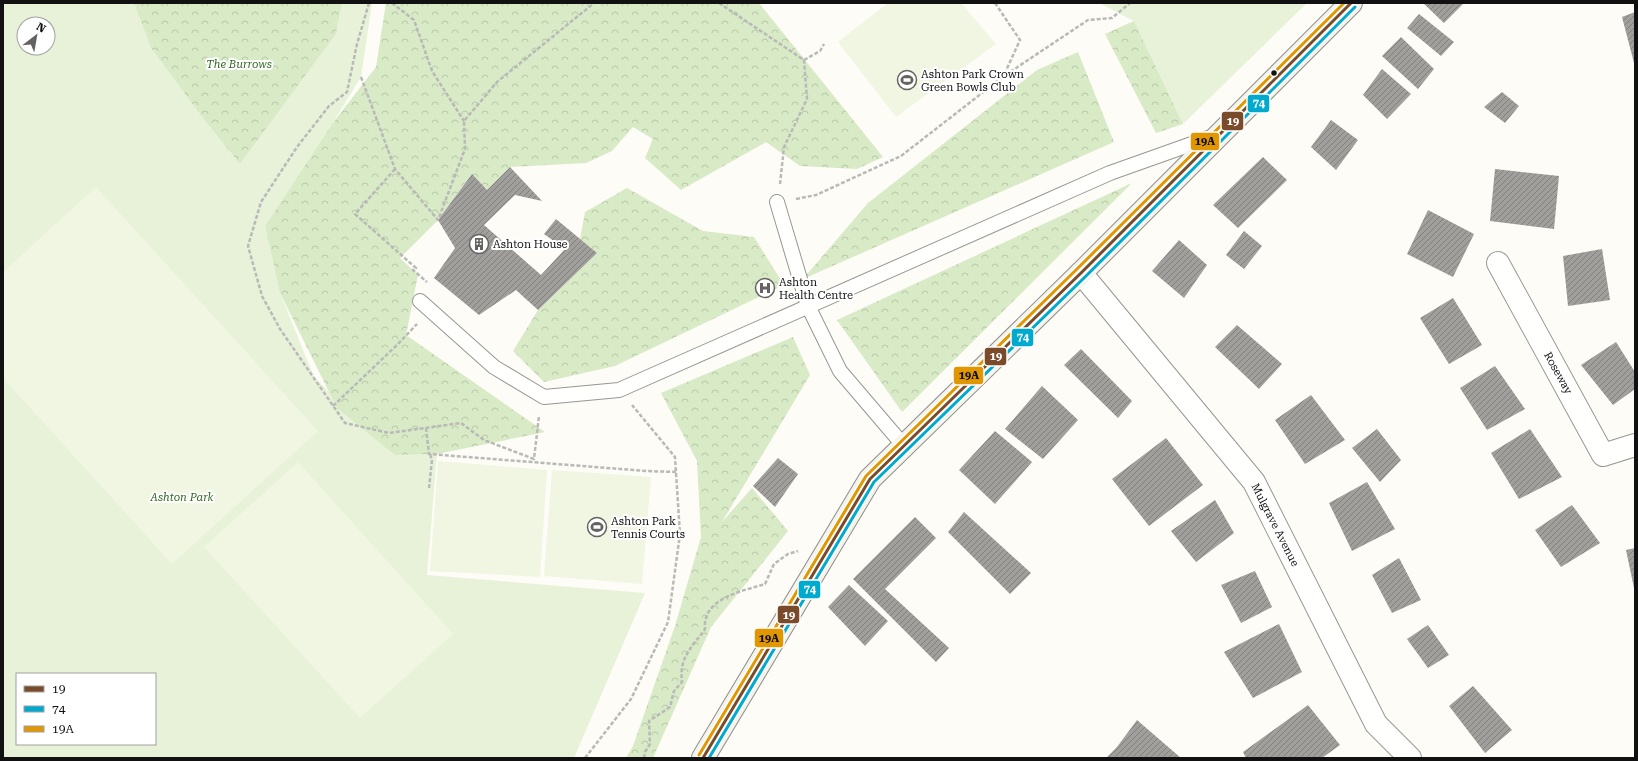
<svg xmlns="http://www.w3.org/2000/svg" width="1638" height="761" viewBox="0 0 1638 761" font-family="'Roboto Serif',serif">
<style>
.grass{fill:#e8f2d8;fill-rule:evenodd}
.forest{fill:url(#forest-crowns)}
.pitch{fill:#f0f6e2}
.building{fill:url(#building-hatch)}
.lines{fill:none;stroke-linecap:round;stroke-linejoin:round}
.lane-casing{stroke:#979795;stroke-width:16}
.street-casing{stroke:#979795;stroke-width:24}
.secondary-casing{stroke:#8e8d8b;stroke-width:24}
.path{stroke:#b9b9b8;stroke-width:2.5;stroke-dasharray:4 2;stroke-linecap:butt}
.lane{stroke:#fffffe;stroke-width:14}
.street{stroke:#fffffe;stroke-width:22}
.secondary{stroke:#f5f4ec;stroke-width:22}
.bus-1-casing{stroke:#fff;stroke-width:6}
.bus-2-casing{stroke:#fff;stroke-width:6}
.bus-3-casing{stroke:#fff;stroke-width:6}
.bus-1{stroke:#7a4b2a;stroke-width:3}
.bus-2{stroke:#00a9ce;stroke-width:3}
.bus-3{stroke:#e09702;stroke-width:3}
.bus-dot{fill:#111;stroke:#fff;stroke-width:1.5}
.labels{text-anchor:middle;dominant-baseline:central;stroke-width:4;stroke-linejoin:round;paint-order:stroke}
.park-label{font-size:11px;font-style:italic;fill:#316921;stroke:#fff}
.poi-label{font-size:11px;fill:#111;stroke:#fff;text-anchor:start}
.street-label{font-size:11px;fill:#111;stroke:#fff}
.line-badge{stroke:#fff;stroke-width:1.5}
.badge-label{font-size:11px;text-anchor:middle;font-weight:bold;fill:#fff}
.pale-badge-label{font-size:11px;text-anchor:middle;font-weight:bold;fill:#111}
</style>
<defs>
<pattern id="forest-crowns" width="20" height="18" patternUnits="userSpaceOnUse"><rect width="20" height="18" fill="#d8eac6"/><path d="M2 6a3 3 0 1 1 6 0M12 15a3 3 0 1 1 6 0" fill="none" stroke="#b8c8a9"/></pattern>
<pattern id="building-hatch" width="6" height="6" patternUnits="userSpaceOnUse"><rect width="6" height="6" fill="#a19f9c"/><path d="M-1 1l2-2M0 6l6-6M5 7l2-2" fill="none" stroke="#82807e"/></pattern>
</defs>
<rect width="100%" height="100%" fill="#fdfcf7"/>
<path class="grass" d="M3 3H134L151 48 205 121 240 164 336 34 342 3H372L361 77 332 124 265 226 280 293 314 377 395 455 437 454 427 575 645 593 574 758H3ZM24 24H48V48H24ZM17 674H155V744H17Z
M1099 3H1307L1183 124 1134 21Z"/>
<path class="forest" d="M134 3H342L336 34 240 164 205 121 151 48Z
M386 3H759L883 157 857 169 800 166 766 142 681 190 645 158 653 139 633 127 612 151 586 163 510 167 487 190 471 175 438 220 400 258 418 275 406 335 545 432 437 454 395 455 337 408 280 293 265 226 332 124 376 67Z
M1134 21 1183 124 1156 133 1105 34Z
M1078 52 1114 142 803 279 868 203 1037 70Z
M1132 183 902 412 837 320Z
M627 188 703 231 754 237 784 285 615 366 544 382 513 351 538 310 597 253 580 239 585 212Z
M793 337 810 375 722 522 752 488 788 531 711 627 653 758H626L633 746 675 626 701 537 697 461 661 393Z"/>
<path class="pitch" d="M888 3H961L996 44 896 117 838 42Z
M96 187 318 431 172 564 3 378V272Z
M438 461 547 470 540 577 430 571Z
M298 462 453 634 360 718 204 547Z
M552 470 651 477 642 584 544 576Z"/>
<path class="building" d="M1423 3H1464L1444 23Z
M1635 12V63H1634L1622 17Z
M1419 14 1454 42 1441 56 1407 28Z
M1401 37 1434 69 1418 89 1382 56Z
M1382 69 1411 94 1387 119 1363 95Z
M1502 92 1519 106 1505 123 1484 107Z
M1331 120 1358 140 1336 170 1311 147Z
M1263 157 1287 180 1238 228 1213 205Z
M510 167 542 201 515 195 484 225 541 275 565 249 544 234 556 219 597 253 538 310 516 290 479 315 434 278 455 248 438 220 472 174 487 190Z
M1495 169 1559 176 1554 229 1490 221Z
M1428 210 1474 234 1453 277 1407 254Z
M1244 231 1262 246 1244 269 1226 255Z
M1179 240 1207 265 1184 298 1152 271Z
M1602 249 1610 300 1568 306 1563 256Z
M1453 298 1482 345 1449 364 1420 318Z
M1237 325 1282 364 1259 389 1215 347Z
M1616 342 1635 372V389L1613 405 1581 365Z
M1081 349 1132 401 1118 418 1064 365Z
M1495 366 1525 409 1487 430 1460 388Z
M1042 386 1078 420 1043 459 1005 429Z
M1311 395 1345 440 1305 464 1275 420Z
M1377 429 1401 460 1380 482 1352 448Z
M1530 429 1562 477 1519 499 1491 453Z
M995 431 1032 462 995 504 959 470Z
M1166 438 1203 485 1149 526 1112 479Z
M778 458 798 474 775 507 753 486Z
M1367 482 1395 529 1352 551 1329 503Z
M1215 500 1234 533 1196 562 1171 531Z
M1572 505 1600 543 1561 567 1535 530Z
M964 512 1031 573 1010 594 948 532Z
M915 517 936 538 885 589 949 648 936 662 853 579Z
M1635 548V588H1634L1626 550Z
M1399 558 1421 600 1392 613 1372 575Z
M1255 571 1272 607 1241 623 1221 585Z
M849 585 888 621 865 646 828 607Z
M1279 624 1302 672 1253 698 1224 652Z
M1428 625 1449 655 1428 668 1407 639Z
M1473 686 1512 730 1485 753 1449 706Z
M1308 705 1340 745 1322 758H1246L1243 752Z
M1137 720 1181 758H1106L1117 747Z"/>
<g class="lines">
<defs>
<path id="lane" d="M777 202 808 306 840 371 904 446
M420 301 494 367 544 397 619 390 1110 173 1214 136"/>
<path id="street" d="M1498 263 1603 455 1635 445
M1081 273 1254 482 1376 724 1410 758"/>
<path id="secondary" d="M703 758 870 479 1081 273 1351 3"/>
</defs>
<use href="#lane" class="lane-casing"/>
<use href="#street" class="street-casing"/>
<use href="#secondary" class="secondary-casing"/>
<path class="path" d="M369 3 357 44 347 92 329 106 297 147 261 202 248 246 262 296 280 329 345 423 389 433 461 423 484 440 534 459 539 416
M392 3 414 20 432 71 464 121
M719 3 804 60 807 99 784 147 780 184
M995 3 1020 40 1004 75
M804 60 820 51 824 44
M361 77 395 169 438 220 465 149 464 121 497 82 594 3
M395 169 355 214 416 268 413 270 427 282
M796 199 816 195 901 156 1004 76 1088 20 1112 18 1130 3
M333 406 398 344 417 324
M426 428 429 454 646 471 676 472
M429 488 432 460 430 454
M585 758 631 699 668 622 680 534 675 457 632 405
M644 758 645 752 650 744 649 721 670 707 674 691 682 682C679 657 691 649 705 629 702 598 743 591 765 584L774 564 788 554 798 551"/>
<use href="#lane" class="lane"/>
<use href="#street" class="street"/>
<use href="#secondary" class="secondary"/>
<defs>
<path id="bus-1" d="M703 758 870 479 1081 273 1351 3"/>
<path id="bus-2" d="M709 758 874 482 1085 277 1355 7"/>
<path id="bus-3" d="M699 755 866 476 1077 269 1344 3"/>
</defs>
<use href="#bus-1" class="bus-1-casing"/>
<use href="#bus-2" class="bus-2-casing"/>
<use href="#bus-3" class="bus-3-casing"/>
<use href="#bus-1" class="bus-1"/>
<use href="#bus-2" class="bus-2"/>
<use href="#bus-3" class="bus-3"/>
</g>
<defs>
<symbol id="stadium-ring" viewBox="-11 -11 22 22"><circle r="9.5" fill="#fff" stroke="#646362" stroke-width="1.5"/><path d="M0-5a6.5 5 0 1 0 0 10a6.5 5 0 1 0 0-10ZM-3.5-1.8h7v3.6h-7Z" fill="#646362"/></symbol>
<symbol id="building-ring" viewBox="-11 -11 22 22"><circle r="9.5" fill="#fff" stroke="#646362" stroke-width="1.5"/><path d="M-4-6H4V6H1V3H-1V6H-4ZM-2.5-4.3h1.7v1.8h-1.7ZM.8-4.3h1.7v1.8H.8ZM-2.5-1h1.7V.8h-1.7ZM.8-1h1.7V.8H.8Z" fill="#646362"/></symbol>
<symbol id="hospital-ring" viewBox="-11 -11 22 22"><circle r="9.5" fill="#fff" stroke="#646362" stroke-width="1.5"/><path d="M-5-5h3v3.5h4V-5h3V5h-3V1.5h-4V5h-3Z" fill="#646362"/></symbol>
</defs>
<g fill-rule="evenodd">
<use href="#stadium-ring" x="896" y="69" width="22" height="22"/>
<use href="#building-ring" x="468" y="233" width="22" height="22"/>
<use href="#hospital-ring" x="754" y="277" width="22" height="22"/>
<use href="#stadium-ring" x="586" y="516" width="22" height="22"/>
</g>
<circle class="bus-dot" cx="1274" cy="73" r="3.5"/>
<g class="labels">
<g class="park-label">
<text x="239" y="64">The Burrows</text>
<text x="182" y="497">Ashton Park</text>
</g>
<g class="poi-label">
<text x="921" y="74">Ashton Park Crown<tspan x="921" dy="13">Green Bowls Club</tspan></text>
<text x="493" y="244">Ashton House</text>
<text x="779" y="282">Ashton<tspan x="779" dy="13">Health Centre</tspan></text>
<text x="611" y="521">Ashton Park<tspan x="611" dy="13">Tennis Courts</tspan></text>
</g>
<g class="street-label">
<text transform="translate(1558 373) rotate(61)">Roseway</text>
<text transform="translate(1275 525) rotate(63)">Mulgrave Avenue</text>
</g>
</g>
<g class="line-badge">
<rect x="1247" y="94" width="23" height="19" rx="4" fill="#00a9ce"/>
<rect x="1221" y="111" width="23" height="20" rx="4" fill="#7a4b2a"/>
<rect x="1190" y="132" width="30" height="19" rx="4" fill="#e09702"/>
<rect x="1011" y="328" width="23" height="19" rx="4" fill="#00a9ce"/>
<rect x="984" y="347" width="23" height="19" rx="4" fill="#7a4b2a"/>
<rect x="953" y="366" width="31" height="19" rx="4" fill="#e09702"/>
<rect x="798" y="580" width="23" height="19" rx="4" fill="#00a9ce"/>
<rect x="777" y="605" width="23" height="19" rx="4" fill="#7a4b2a"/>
<rect x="754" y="628" width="30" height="20" rx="4" fill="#e09702"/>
</g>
<g class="badge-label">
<text x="1259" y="107">74</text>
<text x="1233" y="125">19</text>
<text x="1023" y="341">74</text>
<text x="996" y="360">19</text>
<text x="810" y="593">74</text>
<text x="789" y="619">19</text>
</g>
<g class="pale-badge-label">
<text x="1205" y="145">19A</text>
<text x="969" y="379">19A</text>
<text x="769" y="642">19A</text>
</g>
<rect width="1638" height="761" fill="none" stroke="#111111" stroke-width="8"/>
<rect x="16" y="673" width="140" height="72" fill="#ffffff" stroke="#a0a0a0"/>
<rect x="24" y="686" width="20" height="6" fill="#7a4b2a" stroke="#a0a0a0"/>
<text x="52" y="693" font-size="12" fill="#111111">19</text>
<rect x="24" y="706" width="20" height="6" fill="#00a9ce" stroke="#a0a0a0"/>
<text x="52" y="713" font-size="12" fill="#111111">74</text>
<rect x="24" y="726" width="20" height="6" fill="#e09702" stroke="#a0a0a0"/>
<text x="52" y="733" font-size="12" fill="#111111">19A</text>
<g transform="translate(36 36) rotate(31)"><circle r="19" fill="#ffffff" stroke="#a0a0a0"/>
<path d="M0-3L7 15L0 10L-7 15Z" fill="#646362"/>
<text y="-6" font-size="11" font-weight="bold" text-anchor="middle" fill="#111111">N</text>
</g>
</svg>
